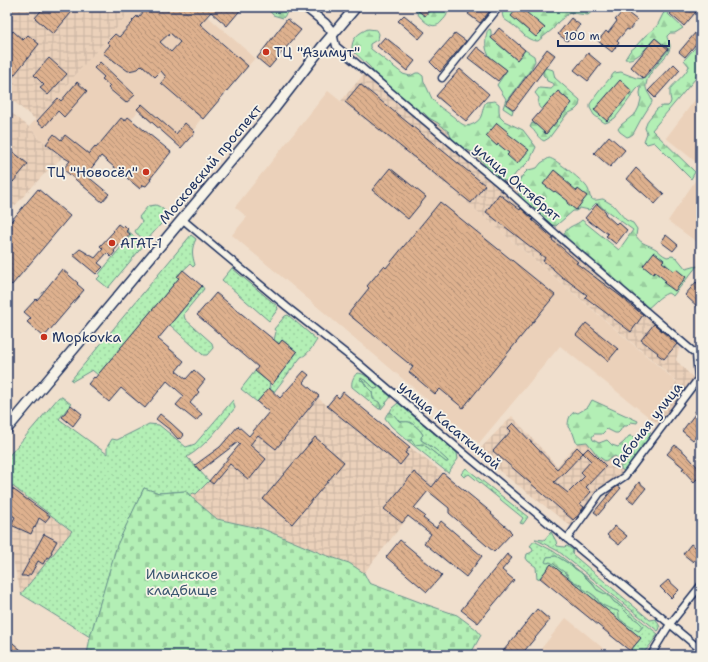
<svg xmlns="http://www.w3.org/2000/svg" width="708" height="662" viewBox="0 0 708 662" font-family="'Shantell Sans',sans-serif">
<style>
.built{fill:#ebd1ba}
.industrial{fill:url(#industrial-grid)}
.grass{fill:url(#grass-dots);stroke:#678f8a;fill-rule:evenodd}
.forest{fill:url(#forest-firs);stroke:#678f8a}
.cemetery{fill:url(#cemetery-stones);stroke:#678f8a}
.building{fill:url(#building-back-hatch);stroke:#1b2f5e;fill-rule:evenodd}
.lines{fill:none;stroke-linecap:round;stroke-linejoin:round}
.minor-casing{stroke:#1b2f5e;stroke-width:9}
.tertiary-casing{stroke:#1b2f5e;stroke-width:11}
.secondary-casing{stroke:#1b2f5e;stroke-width:12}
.minor{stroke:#f7f3e8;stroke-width:6}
.tertiary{stroke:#f7f3e8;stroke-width:8}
.secondary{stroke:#f7f3e8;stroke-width:9}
.poi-dot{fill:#c8321e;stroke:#f7f3e8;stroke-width:1.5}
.labels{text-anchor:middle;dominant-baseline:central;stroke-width:3.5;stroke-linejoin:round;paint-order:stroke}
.poi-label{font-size:14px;fill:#1b2f5e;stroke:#f7f3e8;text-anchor:start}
.street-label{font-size:14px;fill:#1b2f5e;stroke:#f7f3e8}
.park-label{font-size:14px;fill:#39556f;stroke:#f7f3e8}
</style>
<defs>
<pattern id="industrial-grid" width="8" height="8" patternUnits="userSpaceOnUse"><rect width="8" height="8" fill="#ebd1ba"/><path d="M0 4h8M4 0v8" fill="none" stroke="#c9b4a2"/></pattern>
<pattern id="grass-dots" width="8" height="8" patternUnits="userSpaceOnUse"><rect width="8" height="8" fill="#b3efb5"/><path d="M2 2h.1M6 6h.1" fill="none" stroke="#99cd9e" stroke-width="1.8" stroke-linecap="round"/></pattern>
<pattern id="forest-firs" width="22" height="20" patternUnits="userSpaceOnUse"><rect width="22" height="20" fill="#b3efb5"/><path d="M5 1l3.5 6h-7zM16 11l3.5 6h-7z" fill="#99cd9e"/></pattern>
<pattern id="cemetery-stones" width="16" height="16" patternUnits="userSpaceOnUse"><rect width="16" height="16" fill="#b3efb5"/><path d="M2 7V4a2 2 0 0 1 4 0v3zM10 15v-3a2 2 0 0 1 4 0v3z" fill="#99cd9e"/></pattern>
<pattern id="building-back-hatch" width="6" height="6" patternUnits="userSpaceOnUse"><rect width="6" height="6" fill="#deb18e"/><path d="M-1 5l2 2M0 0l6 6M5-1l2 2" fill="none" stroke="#b39077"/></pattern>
</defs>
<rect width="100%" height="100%" fill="#f0dfcd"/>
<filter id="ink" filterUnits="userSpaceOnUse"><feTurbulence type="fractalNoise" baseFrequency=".025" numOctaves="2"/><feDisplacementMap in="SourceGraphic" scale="8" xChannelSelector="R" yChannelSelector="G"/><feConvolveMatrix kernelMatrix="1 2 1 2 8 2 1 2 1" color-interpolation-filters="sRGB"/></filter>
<g filter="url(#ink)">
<path class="built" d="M135 7H197L255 58 203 119 202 118 197 124V127L194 131 195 132 181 148 138 111 86 175 46 144 29 127Z
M328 91 470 205 677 382 650 418 560 346 479 443 232 235 247 217 235 207Z
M701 92V166L666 138Z
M701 172V245L668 221Z
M566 618 586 634 611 655H536Z"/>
<path class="industrial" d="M7 7H135L36 120 7 96Z
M370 67 377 77 406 103 416 109 424 113 429 118 438 123 445 129 449 133 451 137 459 146 476 154 494 176 500 180 505 181 518 191V194L531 208 541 215 550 224 565 236 577 250 589 255 590 261 597 266H600L603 268 610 276 614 279 619 286 639 304 648 308 682 339 676 360 698 383 663 426 650 418 677 381 470 205 341 101Z
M7 109 29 127 46 144 63 157 46 172 7 214Z
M318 398 400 465 408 455 405 453 410 447 443 473 364 573 349 563 325 555 263 529 217 519 190 496 193 493 196 494 209 481 214 484 230 464 232 466 258 435 276 449Z
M512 416 557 466 578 443 586 442 588 443 598 456 603 460 611 459 615 456 619 458 621 469 624 471 623 475 598 491 572 527 476 453Z
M7 482 72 531 21 594 9 544 7 542Z"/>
<path class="grass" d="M156 205C161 207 164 209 167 214V217L147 240H145L136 233 135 231 142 222 139 217 148 206Z
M127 230 141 242 143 246 108 288 97 279 100 276 99 274 131 235 126 231Z
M191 235 196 239C191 249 192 255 195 265L193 267 190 264C186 268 181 272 177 276L179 278 98 375 92 370 73 381 71 380Z
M232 268 277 306 278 309 269 321 222 280Z
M202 286 204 289 185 312 184 315 185 319 212 343 213 348 207 355H203L170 325Z
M288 315 317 340C313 346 308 355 301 357L274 392 270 390 272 384 297 352 282 340 279 344 274 340 276 332 274 329 285 316Z
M255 371 270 383 269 388 257 402 241 389Z
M361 378C368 380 370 386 376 389L377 385 376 384 391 397 381 409H380L381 407 379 403 373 399 372 392 366 386 363 381 360 380Z
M59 397H62L71 404 59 419 107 454V447L112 439 117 440 149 424 159 425 186 447 195 444 233 400 235 408C221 425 206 446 187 457L209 481 196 494 193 493 190 496 186 491 159 493 144 488 117 546 90 637 21 594 72 531 7 482V458Z
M398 403 457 453 458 459 448 473 407 440H412L414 444H422L427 447 446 462 448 461 432 447 421 440V437L423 435C421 430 414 424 409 422 406 421 403 423 399 421 396 418 394 414 390 412L392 408Z
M466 468 528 517 523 524 520 523 523 518 469 474 464 477 461 474Z
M551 532 556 541 557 546 564 547 567 546 573 550 572 554 650 620 656 619 660 627 659 630 658 631 558 551 535 539 544 540Z
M534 541 553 551 563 558 658 634C651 643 642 662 630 651L641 638 551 565 540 578 537 579 536 567 528 561 526 558 527 554 530 553 533 551 532 547 530 546ZM556 556 571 565 581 573 593 584 597 590 609 596 614 602 619 605 630 616 634 618 642 625 643 626 639 631C633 629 628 623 622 620L619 615 620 613 618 611C612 609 605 607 600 602 595 598 591 592 585 590 581 584 575 583 570 578 565 573 560 567 554 564 551 562 550 562 548 563L547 557Z"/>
<path class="forest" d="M266 7H288L290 9 283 18 273 15Z
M414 7H447C448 14 447 16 442 21 441 22 439 25 437 25 429 29 416 14 414 7Z
M507 7H596L594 10 588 15 571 13 568 14 558 22 553 29 538 41C527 41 523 33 515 27 512 24 508 22 504 19 501 14 502 10 507 7Z
M669 7H675L668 14 683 28 675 33H670L667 36C667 40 671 43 670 48 668 59 647 70 646 85 645 92 652 96 652 102L640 121 633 134 630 136 627 137 620 132 618 129 621 125 636 113 639 107 641 99 640 93 641 88V87H639L636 90 619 113 615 118 608 122 605 123 602 121 594 115 590 108V104L597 94 601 89 614 73 621 72 636 78 644 79 669 49 655 38C647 46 638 61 625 59L630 51 635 47 645 36 657 26 663 14Z
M368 29 377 30 379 34 378 39 370 44V47L371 49 403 74 410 76 416 73H419L423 76C423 82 426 85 428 90 430 94 431 98 434 101 438 107 445 110 451 115 460 121 463 130 475 123 484 118 481 109 486 102L495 101 499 104V111L500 117 504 121 523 130 536 147 530 160 525 165 516 173 511 180 505 181 498 179 494 176 476 154 459 146 451 137 449 132 438 123 429 118 424 113 416 109 406 103 377 77 370 67 352 50C351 39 358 33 368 29Z
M490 29 491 31V38L517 60 525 50 534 56 535 61 531 69 505 104 513 110 512 114 503 108 506 99 497 85 507 70C492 59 484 57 486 37 487 33 486 31 490 29Z
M701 41V72L652 130 695 172 691 179 654 142 647 144 644 141 647 133 645 128 648 120 657 109 662 106H668L670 104 671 101 670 96V89C676 81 686 75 689 66L684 60Z
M545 68 550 69 553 70 555 78 580 100 579 106 575 110 567 114 549 138 544 141C537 138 536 131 530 127L532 123H533L547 133 572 103 558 91 543 108 541 109C537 106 538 102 539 98L535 93 539 88 551 89C553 88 554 86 554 84L547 81 546 78 543 75V72Z
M549 158C556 159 586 183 588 189 590 192 589 196 591 198 594 202 599 199 603 199L613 205 626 220 633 223 637 229 636 236C642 245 648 244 656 249 660 252 662 255 667 257L672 256 677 258 686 269 697 266 673 296 668 293C658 297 656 302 648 308 638 303 626 294 618 285 613 280 609 274 603 268 600 265 602 268 598 266 595 265 592 262 590 261L589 255C586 253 583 254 580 252 575 248 566 239 564 234 568 225 576 226 582 220L619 250 633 230 596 203 589 210 580 208 576 211H573L558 224 556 226 552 225 546 221 541 215 531 208 519 196 518 183 522 176 528 170 537 168 541 163Z
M357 373C365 373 371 380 377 385L378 388 375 389 368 382 361 378 360 380 363 381 366 386 372 392 373 399 379 402 381 406 380 409H379L352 387C351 382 353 377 357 373Z
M592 400 638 421 637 423 631 422 627 426H623L620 431 618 433H615L607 429 602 434H594L592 437 593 440 599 443 607 440 612 445 618 447 624 442 629 436H632L635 437 641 435 647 429 650 431V437L646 443 626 470 624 471 621 469C620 463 620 459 615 456L605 461 598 456 587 442 578 443 576 442 573 433 568 427C568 421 569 414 575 412L578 413 588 407Z
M390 412C394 414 396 418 399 421 403 423 405 421 409 422 414 424 421 431 423 435L421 437V440L436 450 448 461V462H446L427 447 422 444 415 445 412 440H407L391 426 385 418 387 414Z
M556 556 571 565 575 569 580 572 592 584 597 590 609 596 614 602 619 605 630 616 638 621 643 626 639 631C635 630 620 621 619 617 619 615 619 613 618 611 612 609 605 607 600 603 599 602 597 598 596 597 593 594 587 591 583 589L582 586 573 581 569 578 567 574 557 567 554 564 550 562 547 563 545 562 547 557Z"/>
<path class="cemetery" d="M144 488 159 493 186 491 190 496 217 519 263 529 325 555 349 563 364 573 369 583 422 603 457 615 476 629 481 635 470 655H87L90 637 117 545Z"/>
<path class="building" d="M44 7H65L71 13 53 34 35 18Z
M148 7H243L227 26 211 12 200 24 248 66 203 119 161 83 166 77 161 71 155 77 142 65 138 69 128 71 103 53 110 45 107 42 115 34 119 37 133 22 132 21 137 16 138 18ZM170 33 180 42 171 52 160 42Z
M413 7H432L425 16Z
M473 7H493L480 23 468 14Z
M518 7H520L545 28 536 37 511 16Z
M676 7H700L684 26 670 14Z
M624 10 637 20 629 30 627 29 617 41 619 43 612 52 598 41 606 31 608 33 617 21 615 20Z
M404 15 425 32 419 39 398 21Z
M571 18 580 25 567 41 558 34Z
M287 19 301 30 269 68 257 58Z
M701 26V38L685 57 679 52Z
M499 28 525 50 517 60 491 38Z
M13 31 23 40 28 35 39 44 7 84V38Z
M455 33 466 41 440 72 430 62Z
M385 37 415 61 407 71 377 46Z
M655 38 668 49 643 78 631 67Z
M477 47 507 70 498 81 468 58Z
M547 49 555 55 514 110 506 104Z
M588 53 601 64 588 81 574 70Z
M49 58 67 74 48 95 40 88 44 85 34 75Z
M100 62 135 95 126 103 108 88 110 86 102 79 104 77 94 68Z
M674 64 680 70 655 98 648 91Z
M460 69 489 94 466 121 436 96Z
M620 80 632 91 607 121 594 110Z
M77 82 87 91 64 117 58 111 44 127 37 121 58 98 61 101Z
M360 84 485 185 471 203 345 102Z
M558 91 572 103 546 134 532 121Z
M142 104 176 134 185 123 195 132 181 148 137 109Z
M128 117 171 152 150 179 151 180 146 186 143 185 140 189 101 156 86 175 109 194 102 202 63 169 70 161 63 157 46 144 54 134 61 140 65 135 89 154 95 147 96 148 121 118 125 121Z
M497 123 508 132 507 133 529 150 517 164 507 155 509 153 498 144 497 146 486 136Z
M609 136 625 150 610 167 594 153Z
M7 147 28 164 13 182 7 177Z
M390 168 426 197 408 219 372 190Z
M636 168 664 194 655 204 627 179Z
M554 170 565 179 564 180 577 191 578 189 587 196 576 210 567 203 568 201 555 191 554 192 543 184Z
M38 189 70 216 12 285 7 281V226Z
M499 194 520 210 521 208 533 219 532 220 553 238 552 240 561 247 578 262 576 263 627 301V302L643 315 631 332 585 297 587 295 564 278H563L553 269V268L543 261 545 258 486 212Z
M440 202 555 295 463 408 440 389 435 394 409 372 413 367 348 314 369 288 367 286 384 266 386 268Z
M597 204 606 212 605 214 616 224 618 222 627 230 616 244 606 236 608 234 596 225 595 226 585 218Z
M118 224 122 227 124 225 128 229 126 231 130 234 126 239 125 238 114 251 115 252 111 257 107 253 98 263 103 267 96 274 73 255 80 249 95 258 103 249 100 246 114 231 113 230Z
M666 235 678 245 673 251 661 242Z
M654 252 664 260 662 262 674 271 676 269 686 277 675 291 664 283 666 281 655 272 653 274 643 266Z
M62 269 78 283 77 284 84 290 44 337 27 322 31 318 24 312 36 299 37 300Z
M183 270 202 286 158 339 184 361 176 371 186 379 194 370 205 380 197 390 199 392 190 403 202 414 196 421 176 405 184 396 167 381 145 408 121 388 109 402 88 384 94 377 95 378 179 278 177 277Z
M696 282 701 287V310L685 295Z
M216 293 279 344 282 340 297 352 272 385 255 371 258 367 197 315Z
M586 323 618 349 608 361 576 335Z
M654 324 677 344 664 359 657 354 658 353 641 340Z
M304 371 309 375 303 382 319 396 276 449 258 435 250 445 266 459 249 480 230 464 213 484 209 481 240 444 238 442 200 471 195 465 220 447 238 426 249 436 269 412 257 402 269 388 280 398Z
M343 392 410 447 405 453 408 455 400 465 327 406 336 395 339 398Z
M701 404V430L693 440 682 431 695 414 694 413Z
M71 405 82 414 73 426 62 417Z
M160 414 171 423 184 435 181 439 179 438 178 439 170 430 156 419Z
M513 423 557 469 577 447 583 453 588 448 606 466 586 487 591 492 580 504 584 507 577 517H576L573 520 493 451 511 431 508 428ZM583 453 591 461 581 472 585 476 568 493 554 482 565 472Z
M315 437 344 462 292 524 263 499Z
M675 445 685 453 701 471V475L694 482 682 469 684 468 667 454Z
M414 472 432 487 443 473 492 513 491 514 510 530V531L512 533 494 552 449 513V508L428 491 414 508 425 516 423 518 436 528 441 521 482 556 466 577 424 543 431 534 408 516 402 523 384 509Z
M639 482 646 488 634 503 627 498Z
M7 485 50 516 45 522 39 518 35 528 34 527 31 534 11 525 15 517 7 512Z
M618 486 621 488 598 515 594 512 612 490Z
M615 526 627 536 619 545 607 535Z
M44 534 57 541 51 552H52L49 558 47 557 43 564 38 561 31 574 27 577 26 576H21Z
M400 540 442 575 427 592 386 557Z
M691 544 698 549 696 551 700 554 693 562 683 554Z
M507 554 512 558 502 570 514 580 478 623 461 610Z
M551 564 641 638 630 651 540 578Z
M668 580 679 590 671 598 660 587Z
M537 609 550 620 521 655H500Z
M7 638 27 655H7Z"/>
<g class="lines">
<defs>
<path id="minor" d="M333 33 336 46 507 190 556 234 696 354 698 379 701 382
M442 78 499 7
M182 219 287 307 358 363 465 454 701 650
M567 539 600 493 625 476 698 379
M651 655 670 624 701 585"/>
<path id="tertiary" d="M305 7 325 23 333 33"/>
<path id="secondary" d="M7 429 271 113 322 47 356 7"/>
</defs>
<use href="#minor" class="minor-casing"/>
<use href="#tertiary" class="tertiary-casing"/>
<use href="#secondary" class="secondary-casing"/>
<use href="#minor" class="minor"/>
<use href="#tertiary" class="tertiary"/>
<use href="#secondary" class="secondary"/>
</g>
</g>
<g class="poi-dot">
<circle cx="266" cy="52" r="4"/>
<circle cx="146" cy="172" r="4"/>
<circle cx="112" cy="243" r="4"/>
<circle cx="44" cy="337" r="4"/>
</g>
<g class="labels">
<g class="poi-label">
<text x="274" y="52">ТЦ "Азимут"</text>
<text x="138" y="172" text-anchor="end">ТЦ "Новосёл"</text>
<text x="120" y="243">АГАТ-1</text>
<text x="52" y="337">Mopkovka</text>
</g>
<g class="street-label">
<text transform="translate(210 164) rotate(-50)">Московский проспект</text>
<text transform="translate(517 182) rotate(41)">улица Октябрят</text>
<text transform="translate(450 425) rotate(40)">улица Касаткиной</text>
<text transform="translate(647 425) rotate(-52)">Рабочая улица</text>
</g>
<g class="park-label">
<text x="182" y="574">Ильинское<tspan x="182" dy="16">кладбище</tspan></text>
</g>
</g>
<rect width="708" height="662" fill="none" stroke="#f7f3e8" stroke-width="24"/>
<rect x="12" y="12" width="684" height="638" fill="none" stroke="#1b2f5e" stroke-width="1.5" filter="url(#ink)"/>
<path d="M558 40v6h111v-6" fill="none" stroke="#1b2f5e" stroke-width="2"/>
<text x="564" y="40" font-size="12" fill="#1b2f5e" stroke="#f7f3e8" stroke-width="3" paint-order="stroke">100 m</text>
</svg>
